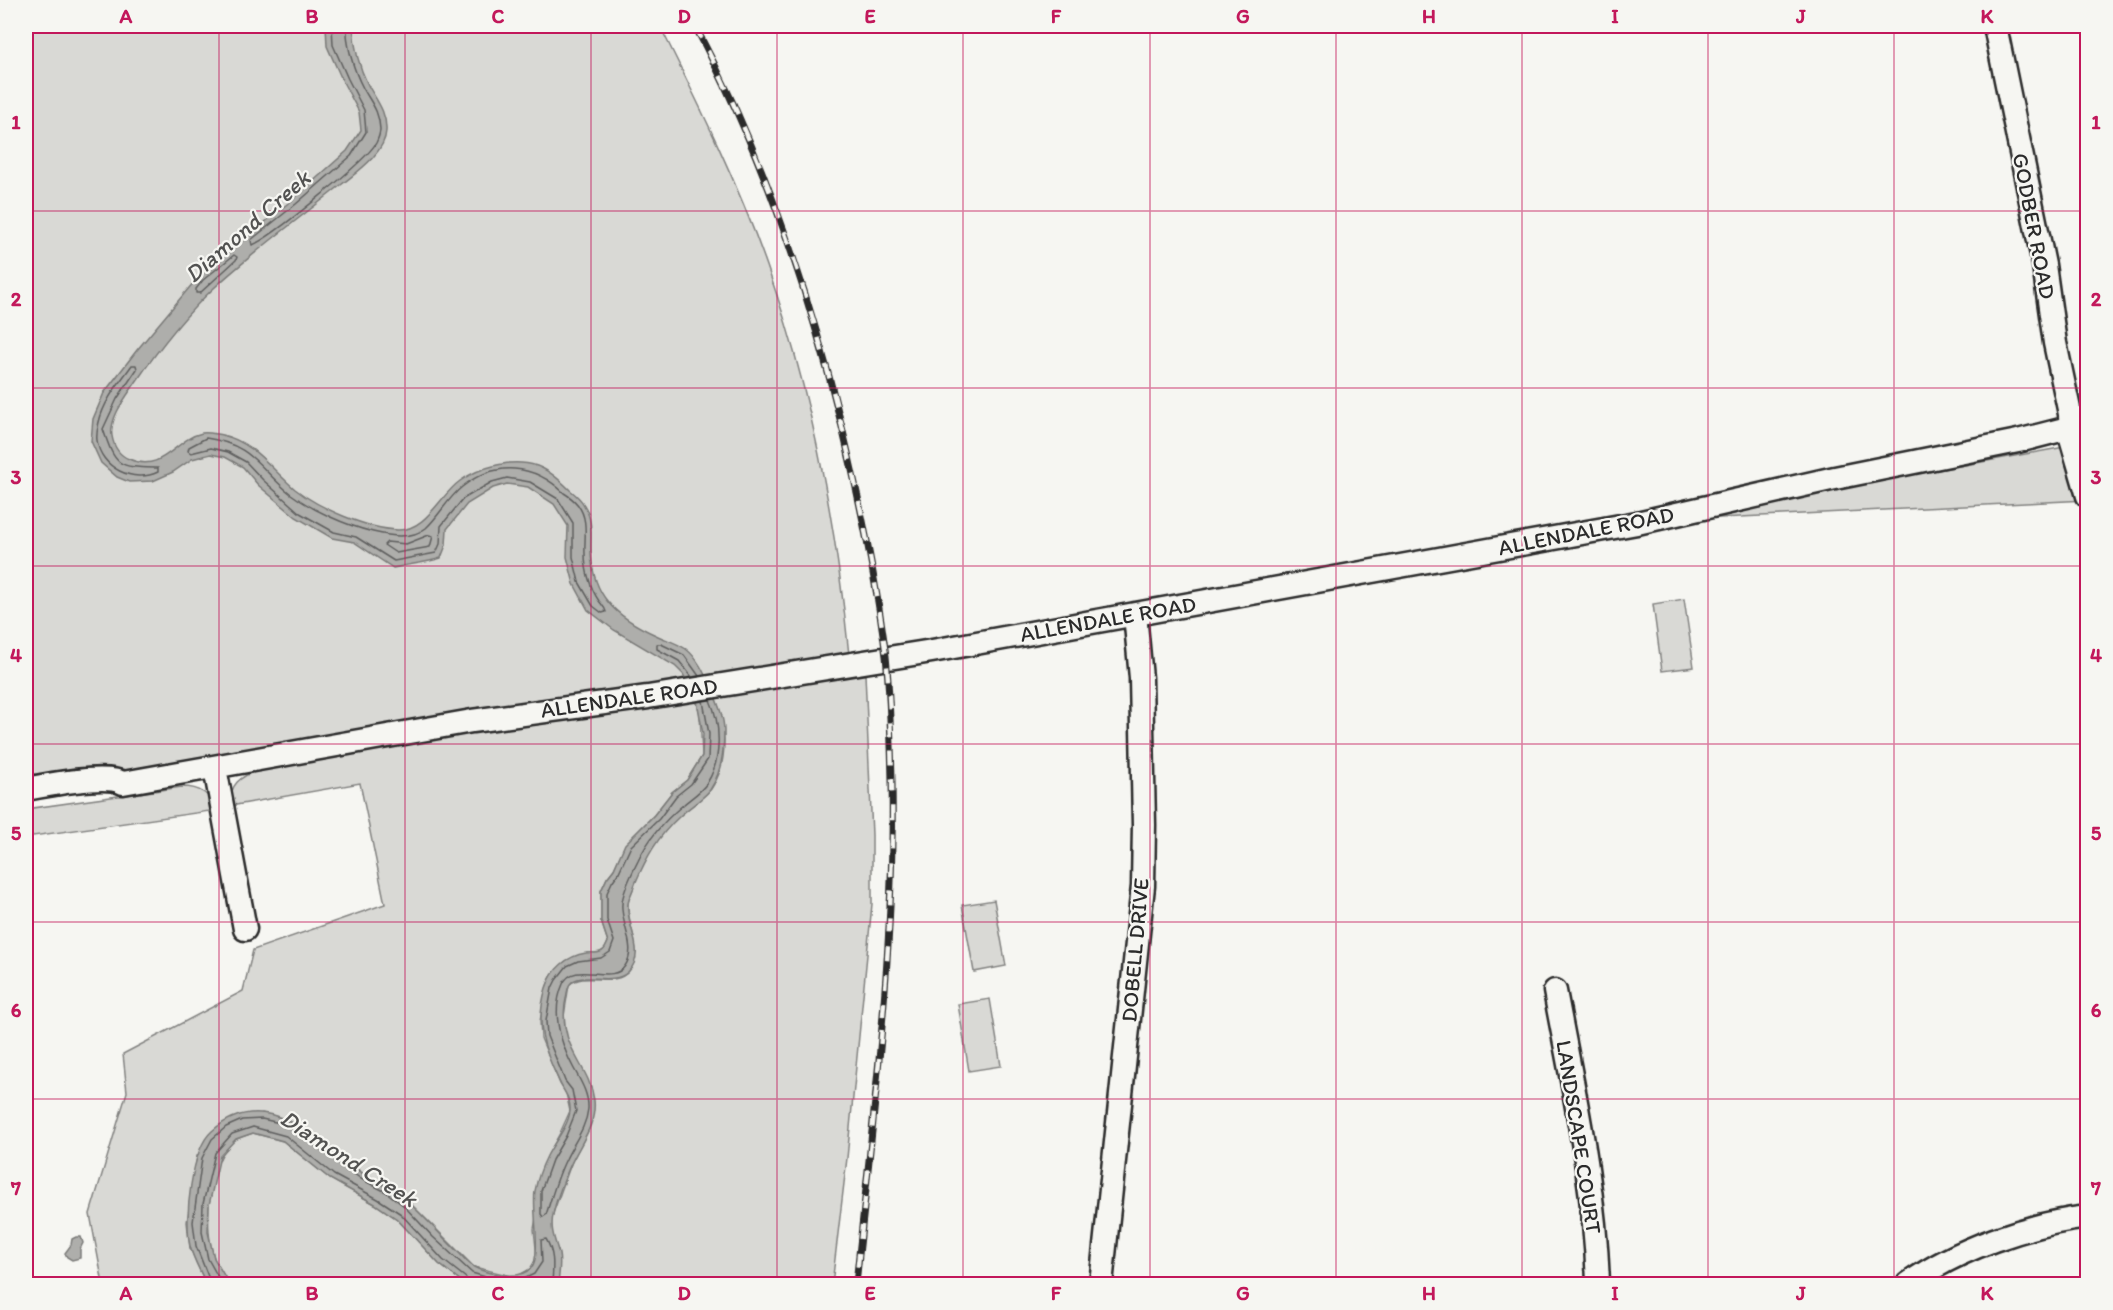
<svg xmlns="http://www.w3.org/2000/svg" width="2113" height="1310" viewBox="0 0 2113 1310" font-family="Itim,sans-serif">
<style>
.green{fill:#d9d9d5;stroke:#828280;stroke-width:1.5}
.water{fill:#aeaeab;stroke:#7a7a78;stroke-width:1.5}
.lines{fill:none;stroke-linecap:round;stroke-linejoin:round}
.shore{stroke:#5f5f5e;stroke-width:1.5}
.minor-casing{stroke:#2b2b2b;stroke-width:27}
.minor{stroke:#f6f6f2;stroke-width:22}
.rail-casing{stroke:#2b2b2b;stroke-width:7}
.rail{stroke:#f6f6f2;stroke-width:4.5;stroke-dasharray:14;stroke-linecap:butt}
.grid{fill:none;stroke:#c2185b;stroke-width:1.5;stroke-opacity:0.55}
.labels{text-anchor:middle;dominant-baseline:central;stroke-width:4.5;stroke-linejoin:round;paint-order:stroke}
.street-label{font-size:22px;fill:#2b2b2b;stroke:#f6f6f2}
.water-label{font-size:24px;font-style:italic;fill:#525251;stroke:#f6f6f2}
.neatline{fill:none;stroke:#c2185b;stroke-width:2}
.grid-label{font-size:20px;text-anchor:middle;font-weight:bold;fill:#c2185b}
</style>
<rect width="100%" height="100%" fill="#f6f6f2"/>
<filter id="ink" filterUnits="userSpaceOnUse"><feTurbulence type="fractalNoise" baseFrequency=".0167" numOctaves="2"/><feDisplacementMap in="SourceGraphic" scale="12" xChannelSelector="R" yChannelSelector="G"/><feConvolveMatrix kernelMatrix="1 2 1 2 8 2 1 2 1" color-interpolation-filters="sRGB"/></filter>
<g filter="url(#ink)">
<path class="green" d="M26 26H660C699 104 738 183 767 266 811 390 836 524 849 655L133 770 26 784Z
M2087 443V500L1657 521Z
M1684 599 1694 667 1662 671 1653 604Z
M849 674H865L872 835V904L847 1158 832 1284H558V1251L552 1237 551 1219 572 1161 589 1129 592 1092 569 1044 565 1031 564 1016 569 985C586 970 614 989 629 971 645 952 627 926 628 905 628 895 639 872 644 862 654 842 669 824 687 809 695 803 704 797 711 789 730 762 726 720 713 692Z
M695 696 700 714 702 756 687 780 672 792 654 815 626 844 614 869 607 878 601 891V921L608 942 605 949 599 953H587L551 977 547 986 540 1021 541 1038 560 1084 566 1093 570 1111 560 1133 547 1157 534 1229 537 1258 530 1269 516 1277 474 1267 409 1202 389 1187 364 1174 307 1131 286 1119 262 1113 197 1156 187 1222 190 1248 206 1284H103L90 1214 127 1092 123 1054 243 991 253 950 385 904 360 783 230 806C229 784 240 777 259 769L389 744Z
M182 787C200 787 210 794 217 810L26 837V809Z
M994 900 1006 966 974 972 962 905Z
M990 999 1001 1066 969 1071 958 1004Z
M253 1133 283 1141 330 1179 375 1204 397 1219 439 1264 465 1284H229C224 1275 216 1265 213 1255 204 1224 207 1160 235 1140 240 1137 247 1135 253 1133Z"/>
<path class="water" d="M326 26H353C354 45 359 67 368 85 376 100 387 112 386 131 385 153 357 172 341 185 299 219 254 251 214 288 184 316 159 348 136 382 126 397 109 418 112 436 114 448 119 455 129 459 163 474 175 439 202 433 209 432 215 434 222 435 254 442 271 469 295 489 319 508 367 529 398 530 427 530 439 496 460 481 471 473 484 468 497 465 510 462 525 462 537 466 549 470 561 481 570 490 575 494 581 499 584 505 594 521 590 537 591 554 592 571 597 589 608 602 620 617 640 628 658 636 667 640 677 643 686 649 699 659 706 677 713 692 718 704 724 717 724 731 724 750 721 774 710 790 702 800 689 807 679 817 658 836 646 858 635 884 633 891 629 897 628 904 625 925 648 953 628 972 612 987 581 970 570 984 567 987 566 1001 565 1004 559 1049 589 1064 594 1100 597 1125 579 1145 570 1166 563 1182 556 1198 553 1215 550 1230 555 1240 559 1254 561 1265 559 1274 558 1284H465L439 1264 397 1219 375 1204 330 1179 283 1141 253 1133 236 1139 220 1156 209 1205 208 1232 214 1258 229 1284H206C201 1272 193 1259 190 1246 184 1220 191 1149 212 1131 266 1084 314 1139 357 1170 374 1181 393 1188 408 1202 426 1218 442 1237 460 1254 464 1258 469 1264 474 1267 482 1272 496 1274 505 1275 514 1276 524 1275 531 1268 542 1257 532 1209 535 1191 537 1180 542 1166 547 1156 554 1142 568 1127 570 1111 571 1098 563 1091 559 1081 543 1048 535 1024 546 988 552 969 567 956 586 953 590 952 596 954 600 952 605 951 606 946 608 942L601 921V891L607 878 614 869 625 844 654 815 672 792 687 780 702 756 703 734 697 701 683 674 675 666 614 630 588 610 574 584 567 557 568 526 554 504 528 487 507 484 493 488 467 504 447 529 446 545 441 558C425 563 409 564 393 568L354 542 332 538 296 517 258 485 243 467 225 457 211 454 192 459 173 472 153 481 129 482 117 477 101 463 91 441 93 419 104 393 137 350 199 276 292 200 347 151 361 130 359 112 343 82 327 46Z
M76 1237H81L83 1243 80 1249V1258L72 1260 67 1257 65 1253 71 1245 72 1239Z"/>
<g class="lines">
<path class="shore" d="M332 26 333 45 348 79 364 110 366 132 351 156 296 204 251 240 252 245C270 239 367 160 376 143 378 139 380 133 380 129 379 110 371 103 363 88 354 71 346 45 347 26
M234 255 237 257 236 260 200 293H196V289L203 280Z
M132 365H136L137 369 117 399 103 429C116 468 118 467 158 468V472C134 484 100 468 97 440 96 434 98 427 99 422 104 400 120 382 132 365Z
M206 438C254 445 257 467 291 494 314 511 345 525 373 532 390 536 411 540 426 528 439 516 448 498 462 487 496 460 534 464 564 493 569 496 574 500 578 505 589 520 584 537 585 554 585 569 590 588 599 601 602 605 605 607 606 612L602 613 593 606 579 582 573 557V523L558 499 530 482 507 478 492 482 463 499 441 526 440 544 436 553 394 561 356 537 334 532 300 513 263 480 246 462 228 452 211 448 191 453 188 451 189 447Z
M429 535 433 536 430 547 396 553 384 545 387 542 406 544Z
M692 677 679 661 657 649V644H661L684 655 699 676
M703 701 709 734 708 759 691 784 676 796 659 819 631 846 619 872 612 882 607 893V920L614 941 610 952 601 958 578 961 567 966 556 980 552 988 546 1021 547 1036 565 1081 572 1090 576 1111 566 1136 552 1160 541 1191V1214L543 1217 546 1215C552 1196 557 1177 566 1159 574 1142 586 1128 588 1109 589 1094 580 1080 573 1067 560 1042 551 1011 563 984 574 959 612 986 625 966 638 948 620 923 622 904 622 893 633 871 638 861 648 839 665 820 683 805 691 798 701 792 707 783 722 760 721 724 710 700
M211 1284 196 1246 193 1222 202 1158 212 1139 226 1127 242 1120 262 1119 284 1124 304 1136 361 1179 386 1192 404 1206 433 1237 472 1273 499 1281 518 1282 534 1274 542 1262 541 1240 546 1239C555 1254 553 1267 552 1284
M222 1284 208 1259 202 1232 203 1204 215 1153 232 1134 253 1127 286 1136 334 1175 378 1199 401 1214 443 1260 466 1278 468 1284"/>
<defs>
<path id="minor" d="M1995 26 2044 265 2055 343 2070 414 2071 438 2088 496
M215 768 245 929
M26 789C46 785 107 773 123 783L472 721 648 697 932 651 1637 523 1835 478 2018 441 2088 423
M1555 991C1573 1088 1595 1185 1598 1284
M1101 1284 1143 886 1144 825 1141 678 1135 614
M1908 1284C1957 1249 2028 1224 2088 1217"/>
</defs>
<use href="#minor" class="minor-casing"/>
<use href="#minor" class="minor"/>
<defs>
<path id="rail" d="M695 26C762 152 808 288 842 427 860 502 876 579 886 656 890 697 891 739 892 780 895 949 873 1117 856 1284"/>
</defs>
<use href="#rail" class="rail-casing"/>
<use href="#rail" class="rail"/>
</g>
</g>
<path class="grid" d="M219 26V1284M405 26V1284M591 26V1284M777 26V1284M963 26V1284M1150 26V1284M1336 26V1284M1522 26V1284M1708 26V1284M1894 26V1284M26 211H2088M26 388H2088M26 566H2088M26 744H2088M26 922H2088M26 1099H2088"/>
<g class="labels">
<g class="street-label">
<text transform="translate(2034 226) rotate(79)">GODBER ROAD</text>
<text transform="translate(1586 531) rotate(-11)">ALLENDALE ROAD</text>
<text transform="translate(1108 619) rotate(-10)">ALLENDALE ROAD</text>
<text transform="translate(629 698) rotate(-8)">ALLENDALE ROAD</text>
<text transform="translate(1135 950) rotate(-85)">DOBELL DRIVE</text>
<text transform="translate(1579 1137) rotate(81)">LANDSCAPE COURT</text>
</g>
<g class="water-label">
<text transform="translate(247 226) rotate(-41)">Diamond Creek</text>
<text transform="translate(349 1158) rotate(33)">Diamond Creek</text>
</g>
</g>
<rect width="2113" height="1310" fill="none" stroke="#f6f6f2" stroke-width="66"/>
<rect x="33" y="33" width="2047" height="1244" class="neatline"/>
<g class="grid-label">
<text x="126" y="23">A</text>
<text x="312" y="23">B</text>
<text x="498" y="23">C</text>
<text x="684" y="23">D</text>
<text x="870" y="23">E</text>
<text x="1056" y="23">F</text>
<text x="1243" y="23">G</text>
<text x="1429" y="23">H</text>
<text x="1615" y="23">I</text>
<text x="1801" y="23">J</text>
<text x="1987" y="23">K</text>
<text x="16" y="129">1</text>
<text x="2096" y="129">1</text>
<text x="16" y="306">2</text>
<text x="2096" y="306">2</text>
<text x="16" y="484">3</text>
<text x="2096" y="484">3</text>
<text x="16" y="662">4</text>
<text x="2096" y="662">4</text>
<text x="16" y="840">5</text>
<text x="2096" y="840">5</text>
<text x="16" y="1017">6</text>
<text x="2096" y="1017">6</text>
<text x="16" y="1195">7</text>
<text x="2096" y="1195">7</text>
<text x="126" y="1300">A</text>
<text x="312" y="1300">B</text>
<text x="498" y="1300">C</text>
<text x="684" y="1300">D</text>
<text x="870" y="1300">E</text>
<text x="1056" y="1300">F</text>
<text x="1243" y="1300">G</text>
<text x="1429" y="1300">H</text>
<text x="1615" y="1300">I</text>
<text x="1801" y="1300">J</text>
<text x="1987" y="1300">K</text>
</g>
</svg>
